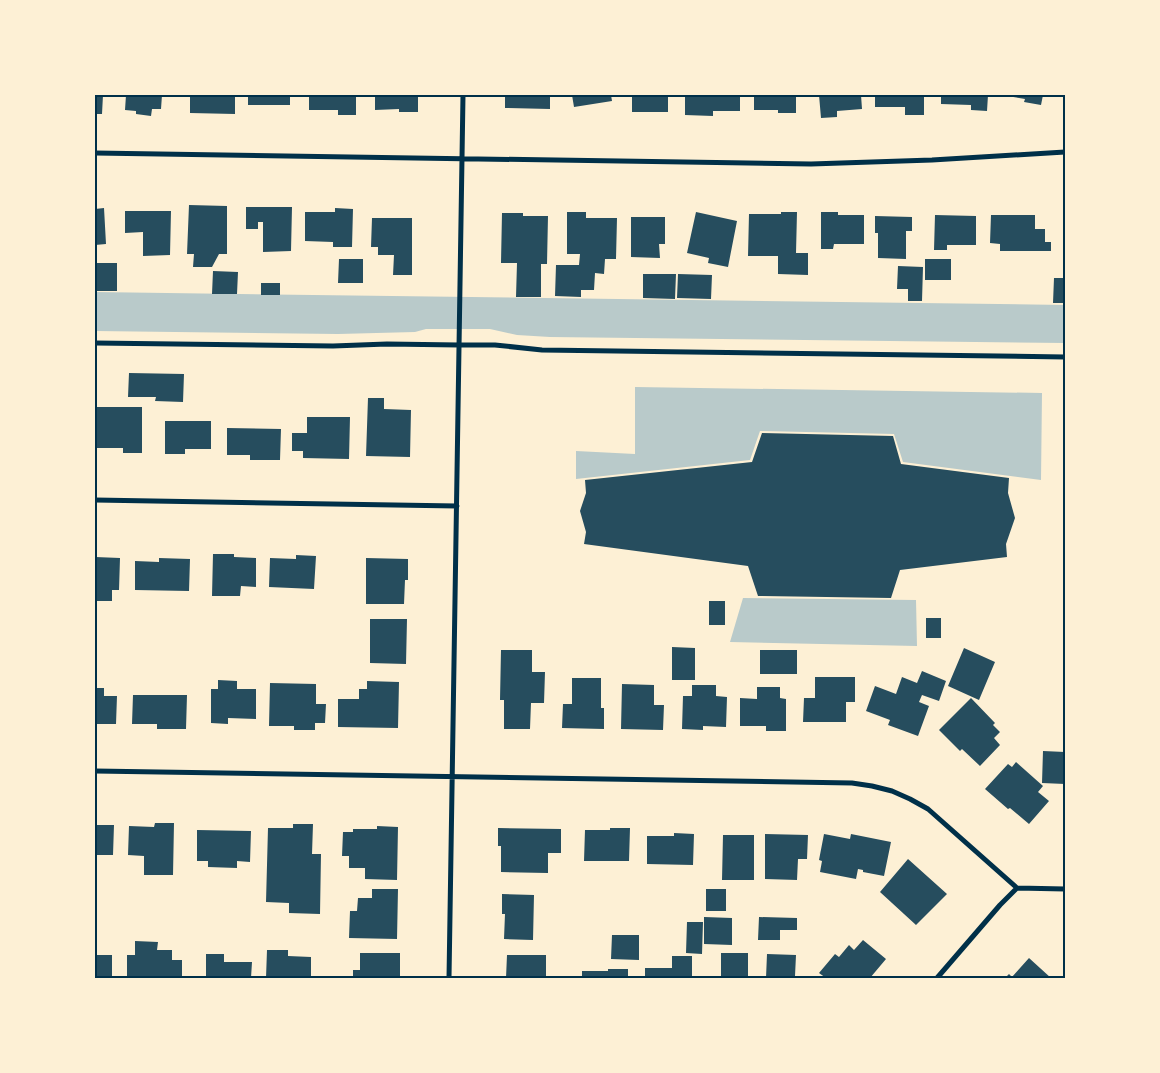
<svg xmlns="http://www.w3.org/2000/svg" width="1160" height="1073" viewBox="0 0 1160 1073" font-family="'Noto Serif',serif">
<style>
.green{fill:#b9caca}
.building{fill:#264d5e}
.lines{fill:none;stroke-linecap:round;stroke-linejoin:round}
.minor{stroke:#003049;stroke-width:5}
.neatline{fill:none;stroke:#003049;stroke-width:2}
</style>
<rect width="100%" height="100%" fill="#fdf0d5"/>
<path class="green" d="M95 292 1065 305V343L550 337 517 335 490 329H426L415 332 338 334 95 331Z
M635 387 1042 393 1041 480 903 462 894 434 760 431 750 460 576 479V451L635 454Z
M743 598 916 600 917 646 730 642Z"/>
<path class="building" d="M95 95H103L102 114H95Z
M126 95H162L161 109H152L151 116 136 114V111L125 110Z
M190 95H235V114L190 113Z
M248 95H290V105H248Z
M309 95H356V115H338V110H309Z
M375 95H418V112H399V109L375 110Z
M505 95H550V109L505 108Z
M572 95H611L612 101 574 107Z
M632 95H668V112H632Z
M685 95H740V111H713V116L685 115Z
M754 95H796V113H778V110H754Z
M819 95H861L862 109 837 111V117L821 118Z
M875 95H924V115H905V107H875Z
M941 95H988L987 111 971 110V105L941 104Z
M1008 95H1043L1041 105 1024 102 1025 99 1007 96Z
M189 205 227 206V254H219L212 267H193L194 254H187Z
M246 207H292L291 251 263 252V222H258V229H246Z
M104 208 106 244 95 245V209Z
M335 208 353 209 352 247H333V242L305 241V212H335Z
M125 211H171L170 255 143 256V232L125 233Z
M567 212H586V218H617L616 259H605L604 274 595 273 594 290H581V297L555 296 556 265H579L580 254H567Z
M696 212 737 221 728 267 708 263 709 258 687 253Z
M781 212H797L796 253H808V275L778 274V256H748L749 214H781Z
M821 212H838V215H864V244H834L833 249H821Z
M502 213H523V216H548L547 264H541V297H516L517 263H501Z
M935 215 976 216V245H947V250H934Z
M991 215H1035V229H1045V242H1051V251H1000V244L990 243Z
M875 216 912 217V231H906V259L878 258V233H875Z
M631 217H665V244H659L660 258 631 257Z
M372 218H412V275H393L394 255H378V247H371Z
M339 259H363V283H338Z
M925 259H951V280H925Z
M95 263H117V291H95Z
M898 266 923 267 922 301H908V289H897Z
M213 271 238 272 237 294H212Z
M643 274H676L675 299 643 298Z
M678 274 712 275 711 299 677 298Z
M1054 278H1065V303H1053Z
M261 283H280V295H261Z
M129 373 184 374 183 402 155 401 156 397H128Z
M368 398H384V409L411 410 410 457 366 456Z
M95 407H142V453H123V448H95Z
M307 417H350L349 459 303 458V451H292V433H307Z
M165 421H211V449H185V454H165Z
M227 428 281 429 280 460H250V455H227Z
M762 433 893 436 901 464 1009 478 1008 493 1015 518 1006 544 1007 557 900 570 891 598 758 596 748 566 584 544 586 532 580 511 586 493 585 480 752 462Z
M213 554H234V557L256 558V587L241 586 240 596H212Z
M296 555 316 556 314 589 269 587 270 558 296 559Z
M95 557 120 558 119 590H112V601H95Z
M159 558 190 559 189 591 135 590V561L159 562Z
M366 558 408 559V580H405L404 604H366Z
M709 601H725V625H709Z
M926 618H941V638H926Z
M370 619H407L406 664 370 663Z
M672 647 695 648V680H672Z
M964 648 995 662 979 700 948 686Z
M501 650H532V672H545L544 703H531L530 729H504V700H500Z
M760 650H797V674H760Z
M922 671 946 681 939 701 922 695 919 702 929 706 918 736 888 725 890 720 866 711 875 686 896 694 902 677 917 683Z
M815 677H855V702H846V722H803L804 698H815Z
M572 678H601V708H604V729L562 728 563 704H572Z
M218 680 237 681V689H256V719L228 718V724L211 723V689H218Z
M367 681 399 682 398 728 338 727V699H359V689H367Z
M270 683 316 684V704H326L325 723H315V730H294V726H269Z
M622 684 654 685V705H664L663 730 621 729Z
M692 685H716V696L727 697 726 727 703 726V730L682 729 683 696H692Z
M757 687H780V698L786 699V731H766V726H740V698L757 699Z
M95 688H104V696H117L116 724H95Z
M133 695H187L186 729H157V724H132Z
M971 698 995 723 993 725 1000 732 994 738 1000 745 980 766 962 749 960 751 939 730Z
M1043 751 1065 752V784L1042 783Z
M1016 762 1043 786 1038 792 1049 801 1029 824 1010 808 1008 809 985 789 1008 764 1012 767Z
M155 823H174L173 875H144V856L128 855 129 826 154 827Z
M293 824H313L312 854H321L320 914 289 913V903L266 902 268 828H293Z
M95 825H114L113 855H95Z
M377 826 398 827 397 880 365 879V868H349V856H342L343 832H353V829H377Z
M498 828 561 829V853H548V873L501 872V846H498Z
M610 828H630L629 861H584L585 830H610Z
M197 830 251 831 250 862 237 861V868L208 867V861H197Z
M674 833 694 834 693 865 647 864V836H674Z
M765 834 808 835 807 859H798L797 880 765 879Z
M824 834 850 839 851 834 891 842 884 876 863 872V870L858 869 856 879 820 872 822 861 819 860Z
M723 835H754V880H722Z
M908 859 947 894 916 925 880 892Z
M372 889H398L397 939 349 938 350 911H357L358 898H372Z
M706 889H726V911H706Z
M502 894 534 895 533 940 504 939 505 914H502Z
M704 917 732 918V945L704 944Z
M759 917 797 918V930H780V940H758Z
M687 922H703L702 954 686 953Z
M612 935H639V960L611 959Z
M863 940 886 959 870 978H826L819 973 835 954 839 957 849 945 854 950Z
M135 941 158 942 157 950H172V960H182V978H127V955H135Z
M267 950H288V956L311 957V978H266Z
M360 953H400V978H353V970H360Z
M721 953H748V978H721Z
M206 954H224V962H252L251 978H206Z
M767 954 796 955 795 976H805V978H766Z
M95 955H112V978H95Z
M507 955H546V978H506Z
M672 956H692V978H645V968H672Z
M1029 958 1051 978H1005L1009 974 1012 977Z
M608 969H628V978H582V971H608Z"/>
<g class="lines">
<path class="minor" d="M95 153 811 164 932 160 1065 152
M95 343 333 346 387 344 459 345H495L542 350 1065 357
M95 500 457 506
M95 771 852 783 872 786 892 791 910 799 928 809 1017 888 1065 889
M449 978 463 95
M937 978 1000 905 1017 888"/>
</g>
<rect width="1160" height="1073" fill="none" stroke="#fdf0d5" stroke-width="192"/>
<rect x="96" y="96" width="968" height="881" class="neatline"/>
</svg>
